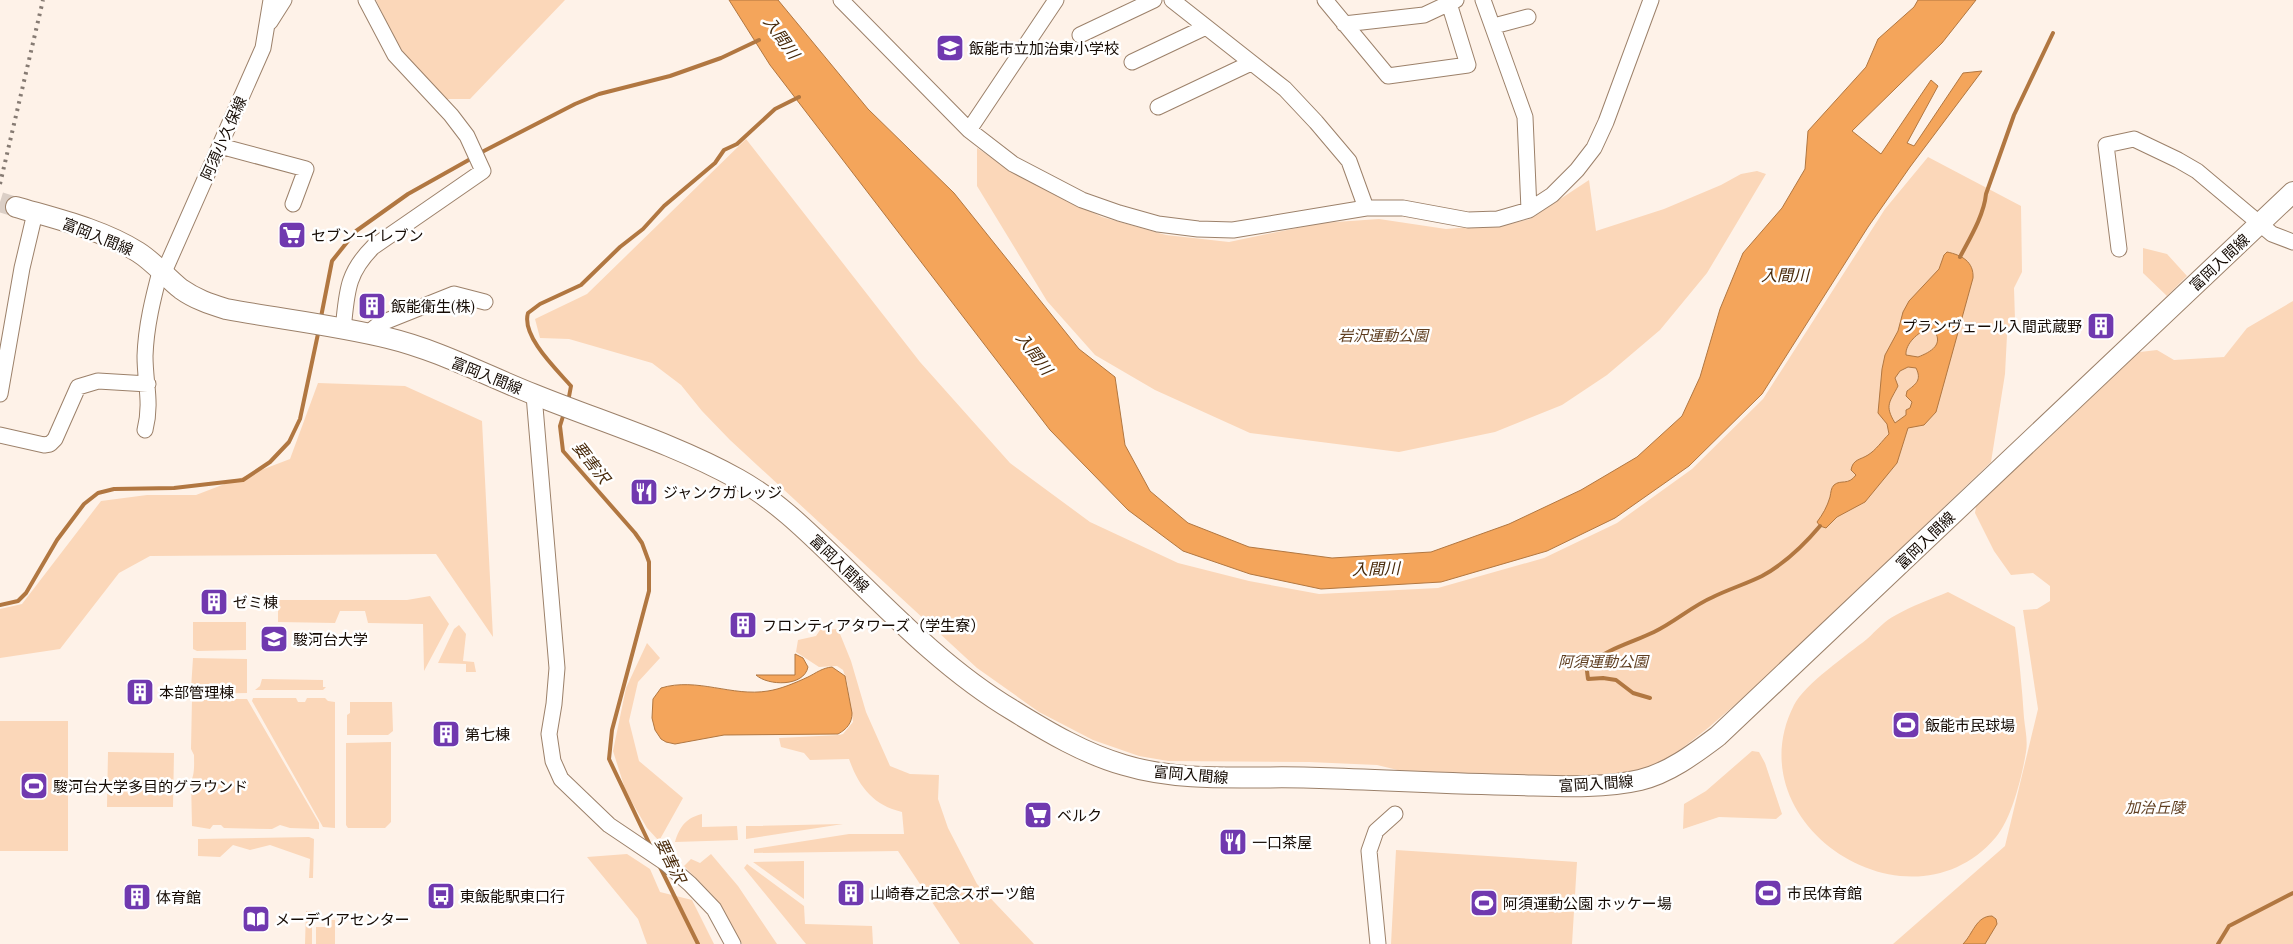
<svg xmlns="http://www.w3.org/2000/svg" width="2293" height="944" viewBox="0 0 2293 944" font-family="'Playfair Display','Noto Sans JP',serif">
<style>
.green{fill:#fbd7b9}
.water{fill:#f4a55b;stroke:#b17741;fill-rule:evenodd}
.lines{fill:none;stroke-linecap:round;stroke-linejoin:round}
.stream{stroke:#b17741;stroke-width:4}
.major-tunnel{stroke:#dbcfc6;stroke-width:20;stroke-dasharray:20 10;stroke-linecap:butt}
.minor-casing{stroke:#9c816a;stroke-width:17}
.major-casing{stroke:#9c816a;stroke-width:22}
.minor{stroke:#fff;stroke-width:15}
.major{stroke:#fff;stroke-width:20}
.rail{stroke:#867b73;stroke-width:4;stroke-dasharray:2.5 5;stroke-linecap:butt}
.labels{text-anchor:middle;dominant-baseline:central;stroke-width:5;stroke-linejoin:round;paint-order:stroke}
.poi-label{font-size:15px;fill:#150b04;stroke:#fff;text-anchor:start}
.street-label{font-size:15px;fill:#150b04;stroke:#fff}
.park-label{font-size:15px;font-style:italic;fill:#5f3e20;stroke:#fff}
.water-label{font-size:16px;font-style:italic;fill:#492a0a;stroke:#fff}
</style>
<rect width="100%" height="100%" fill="#fef2e8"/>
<path class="green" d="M376 0H565L470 99H445L400 51Z
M746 139 920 362 1010 463 1090 522 1178 563 1249 581 1319 594 1438 588 1544 558 1617 523 1692 469 1763 399 1885 209 1928 157 2021 206 2022 272 2014 288 2015 320 2007 335 2005 374 1991 462 1758 685 1708 728 1653 771 1610 780 1406 772 1377 765 1309 762 1168 761 1139 756 1093 740 1039 712 977 668 730 440 702 411 681 385 652 363 569 339 540 338 535 319 587 294Z
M977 148 1026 180 1102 217 1166 235 1229 242 1321 223 1379 219 1446 229 1509 224 1530 219 1589 180 1596 231 1664 209 1721 185 1741 174 1757 171 1766 174 1707 273 1660 330 1607 375 1562 405 1495 432 1399 452 1250 433 1155 390 1095 355 1047 301 977 186Z
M2143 248 2167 254 2187 276 2167 296 2143 273Z
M2293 301V944H1893L2005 846 2038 709 2023 610 2037 609 2050 601V586L2033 573 2011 575 1994 551 1975 513 1977 501 2123 354 2157 350 2174 360 2224 357 2247 328Z
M318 383 405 386 482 421 493 637 436 554 150 556 119 573 60 649 0 658V609L22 604 101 501 147 495H196L290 459Z
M1948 592 2015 627C2019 657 2022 687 2024 718 2025 728 2028 741 2026 752 2022 776 2012 818 1996 837 1910 939 1733 825 1794 705 1805 684 1847 655 1867 639 1876 631 1885 620 1896 615 1912 606 1931 599 1948 592Z
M430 596 449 624 424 671 423 624 368 623 365 611H340L335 623 278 622V600H407Z
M193 622H246V650L197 651 193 649Z
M459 625 466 634 463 661 474 662 476 672H466V664L438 663 454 629Z
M838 629 851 661 866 712 890 766 910 774 939 775 938 799 948 828 977 884 1034 944H960L898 851 754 853V849L849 834H904L902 812C873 805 859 787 849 759L810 760 804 753 781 747 779 738 839 735 843 734 853 722 847 682 843 670 837 666 819 667 796 652 798 640 816 636 820 630Z
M647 643 660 658 638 682 629 721 639 761 683 798 659 841 647 828 626 792 613 751 626 688Z
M193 658 247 659V693L194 694 191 689Z
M262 679 323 680V687H326L323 690H255L260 686Z
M253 698H296L298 702H305L307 698H325L328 701 335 702V828L323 827 252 701Z
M192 699H247L319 823V829L290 828 280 825 272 829 224 828 221 825H213L210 829 192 826 191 781C195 774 194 762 194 755L191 749Z
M350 702H392L393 731 388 735H347V715L350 713Z
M0 721H68V851H0Z
M391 742V822L385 828H348L346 825V743Z
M1752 751 1759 752 1765 763 1782 814 1776 819 1719 817 1683 829 1684 804 1706 791Z
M108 752 174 753 173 807H107Z
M702 814V827L737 826 738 840 675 842C680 826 686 818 702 814Z
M843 824 746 839V826Z
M309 837 314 839 313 878H309L310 859 270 845 250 850 233 845 220 857 198 856V839Z
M1396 850 1577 862 1572 944H1391Z
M627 854 650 869 660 892 692 900 714 944H647L638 919 587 857Z
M711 854 738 886 777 944H742L715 898 684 866 691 859 700 863Z
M804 861V899L753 862Z
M747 864 804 906 805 924 872 926 873 944H806L744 868Z
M306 911H312V944H305Z
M329 920H335V944H316V927H329Z"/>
<path class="water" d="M729 0H778L868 109 954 193 1079 349 1115 377 1125 445 1150 491 1188 523 1249 547 1332 558 1431 552 1509 524 1581 490 1637 457 1682 416 1700 377 1720 309 1743 253 1782 208 1805 169 1808 131 1866 67 1878 39 1914 7 1918 0H1976L1942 43 1852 131 1881 154 1931 80 1938 86 1907 143 1914 146 1963 73 1982 71 1910 167 1868 227 1762 394 1689 466 1615 518 1547 551 1441 582 1321 589 1250 574 1183 551 1128 510 1050 430 770 65Z
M1947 252C1962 255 1974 262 1973 278L1936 412 1924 425 1908 428 1897 463 1865 502 1837 517 1826 528 1820 526 1817 522C1823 514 1827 507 1830 497 1831 492 1831 488 1834 485 1841 479 1848 486 1856 475L1851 470C1853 459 1860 460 1868 455 1876 450 1882 441 1889 434L1887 424 1878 413 1882 369 1885 355 1898 331 1903 312 1909 301 1939 269 1944 255ZM1928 329H1933C1945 344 1931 352 1918 357L1906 355C1905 344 1918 332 1928 329ZM1908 367 1916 368C1922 380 1916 384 1907 391L1906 396 1912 402 1910 408 1906 410V415L1895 423C1884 405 1890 402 1898 386L1895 378 1900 371Z
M795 654 803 658 808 667C804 687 768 686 756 675H795Z
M832 667 845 676 852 713C852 723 847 729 838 734L724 735 675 744 666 742 661 739 655 730 652 718 653 699 661 688C697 677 732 697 768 691 781 689 795 683 808 677 816 673 822 668 832 667Z
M1992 916 1996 919 1997 924 1985 944H1963C1973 934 1976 916 1992 916Z"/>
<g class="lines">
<path class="stream" d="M480 153 575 104 599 94 670 76 721 58 759 40
M1960 257C1970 238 1984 215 1986 194L2014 115 2053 33
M321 317 332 261 356 231 408 194 474 157
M568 402 571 386C557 370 521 336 528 313L540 304 581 285 620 247 643 229 664 206 715 163 724 150 737 144 775 109 799 97
M564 413 560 426 563 451 635 533 642 543 649 562V591L612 730 609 759 650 845
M0 605 18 601 26 593 57 540 84 504 98 493 114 489 174 488 243 480 270 462 289 442 300 419 319 329
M1650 698 1633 693 1616 680 1603 678 1588 679 1587 671 1590 664C1604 650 1636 641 1654 632 1675 622 1692 606 1713 597 1729 589 1746 584 1762 576 1784 564 1804 545 1820 526
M659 865 698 944
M2218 944 2229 926 2293 893"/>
<path class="major-tunnel" d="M0 202 16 207"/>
<defs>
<path id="minor" d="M841 0 969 130 1013 164 1082 200 1119 213 1158 224 1198 229 1233 230 1366 208H1403L1468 220 1498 219 1529 210 1552 195 1577 170 1594 148 1606 122 1651 0
M1172 0 1285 89 1316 122 1349 161 1366 208
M1325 0 1388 76 1468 65 1448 0
M1483 0 1525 117 1529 210
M270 22 284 0
M1344 24 1424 15 1456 0
M1494 26 1528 17
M1080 35 1154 0
M1132 62 1206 27
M1158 107 1251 63
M969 130 1056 0
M220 146 306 169 293 204
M2119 249 2106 145 2134 139 2178 160 2197 171 2272 234 2293 242
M164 272 263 48 271 0
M343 330C347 293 346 274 373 247L483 171 467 136 451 115 395 55 366 0
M367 334 379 324 454 294 485 302
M0 394 22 268 35 213
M534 395 557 668 554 704 549 734 553 761 561 779 609 825 667 864 690 884 714 909 733 944
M145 430C152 402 145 384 145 356 146 326 153 298 161 268
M0 435 44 445 50 444 55 439 78 387 98 381 148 384
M1378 944 1369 851 1376 831 1395 814"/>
<path id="major" d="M16 207C57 219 101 229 138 252 154 262 166 277 181 289 195 299 210 304 226 309 280 319 335 325 388 338 438 350 485 375 533 394 602 422 673 443 738 479 776 500 808 532 839 562 893 615 948 672 1014 711 1048 732 1085 754 1124 765 1187 784 1255 775 1320 778 1386 780 1451 784 1517 785 1557 786 1601 789 1640 780 1669 773 1694 754 1718 736L2293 192"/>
</defs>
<use href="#minor" class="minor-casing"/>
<use href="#major" class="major-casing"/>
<use href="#minor" class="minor"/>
<use href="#major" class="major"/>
<path class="rail" d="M0 184 43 0"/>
</g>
<defs>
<symbol id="school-square" viewBox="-11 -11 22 22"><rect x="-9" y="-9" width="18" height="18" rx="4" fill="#7039af" stroke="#fff"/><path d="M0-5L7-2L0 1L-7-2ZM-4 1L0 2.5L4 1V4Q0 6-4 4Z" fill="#fff"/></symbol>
<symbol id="supermarket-square" viewBox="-11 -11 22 22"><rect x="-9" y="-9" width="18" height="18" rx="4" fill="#7039af" stroke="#fff"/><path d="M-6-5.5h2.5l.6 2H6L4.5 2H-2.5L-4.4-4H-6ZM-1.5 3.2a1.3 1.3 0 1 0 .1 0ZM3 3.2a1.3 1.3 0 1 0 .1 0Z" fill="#fff"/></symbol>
<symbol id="building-square" viewBox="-11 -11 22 22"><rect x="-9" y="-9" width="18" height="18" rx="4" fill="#7039af" stroke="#fff"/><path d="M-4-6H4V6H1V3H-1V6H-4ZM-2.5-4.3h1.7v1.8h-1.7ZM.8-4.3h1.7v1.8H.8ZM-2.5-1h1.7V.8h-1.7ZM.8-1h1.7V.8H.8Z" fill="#fff"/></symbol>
<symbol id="restaurant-square" viewBox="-11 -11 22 22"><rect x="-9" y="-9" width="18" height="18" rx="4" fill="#7039af" stroke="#fff"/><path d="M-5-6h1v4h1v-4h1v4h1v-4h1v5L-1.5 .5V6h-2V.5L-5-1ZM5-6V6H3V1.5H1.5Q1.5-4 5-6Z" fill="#fff"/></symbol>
<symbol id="university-square" viewBox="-11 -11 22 22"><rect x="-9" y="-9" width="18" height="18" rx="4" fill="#7039af" stroke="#fff"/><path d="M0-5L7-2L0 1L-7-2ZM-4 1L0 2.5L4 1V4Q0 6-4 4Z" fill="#fff"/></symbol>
<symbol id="stadium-square" viewBox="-11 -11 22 22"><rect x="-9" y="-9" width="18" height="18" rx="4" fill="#7039af" stroke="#fff"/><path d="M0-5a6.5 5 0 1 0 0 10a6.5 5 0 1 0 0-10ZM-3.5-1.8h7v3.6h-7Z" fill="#fff"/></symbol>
<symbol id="bus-square" viewBox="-11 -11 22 22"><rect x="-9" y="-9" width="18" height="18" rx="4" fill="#7039af" stroke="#fff"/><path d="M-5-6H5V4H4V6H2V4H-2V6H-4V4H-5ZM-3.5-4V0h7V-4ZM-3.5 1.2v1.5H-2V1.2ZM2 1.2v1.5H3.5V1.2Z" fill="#fff"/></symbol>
<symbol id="library-square" viewBox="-11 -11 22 22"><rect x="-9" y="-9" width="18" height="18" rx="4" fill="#7039af" stroke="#fff"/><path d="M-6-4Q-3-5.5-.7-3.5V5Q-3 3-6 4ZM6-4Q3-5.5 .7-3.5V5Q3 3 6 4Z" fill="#fff"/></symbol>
</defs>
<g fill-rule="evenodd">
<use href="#school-square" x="934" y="32" width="32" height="32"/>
<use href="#supermarket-square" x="276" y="219" width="32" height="32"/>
<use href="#building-square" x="356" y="290" width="32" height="32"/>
<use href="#building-square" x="2085" y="310" width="32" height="32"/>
<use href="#restaurant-square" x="628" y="476" width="32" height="32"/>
<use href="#building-square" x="198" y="586" width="32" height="32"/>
<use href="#building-square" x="727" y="609" width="32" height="32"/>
<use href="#university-square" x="258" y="623" width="32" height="32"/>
<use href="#building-square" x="124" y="676" width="32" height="32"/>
<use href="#stadium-square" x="1890" y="709" width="32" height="32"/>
<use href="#building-square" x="430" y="718" width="32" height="32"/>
<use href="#stadium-square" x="18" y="770" width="32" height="32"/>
<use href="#supermarket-square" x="1022" y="799" width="32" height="32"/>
<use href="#restaurant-square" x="1217" y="826" width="32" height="32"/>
<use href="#building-square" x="835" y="877" width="32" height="32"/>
<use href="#stadium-square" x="1752" y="877" width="32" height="32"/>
<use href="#bus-square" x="425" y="880" width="32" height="32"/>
<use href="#building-square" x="121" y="881" width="32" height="32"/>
<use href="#stadium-square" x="1468" y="887" width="32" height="32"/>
<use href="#library-square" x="240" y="903" width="32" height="32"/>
</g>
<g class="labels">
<g class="poi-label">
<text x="969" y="48">飯能市立加治東小学校</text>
<text x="311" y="235">セブン-イレブン</text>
<text x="391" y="306">飯能衛生(株)</text>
<text x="2082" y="326" text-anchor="end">プランヴェール入間武蔵野</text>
<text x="663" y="492">ジャンクガレッジ</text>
<text x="233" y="602">ゼミ棟</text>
<text x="762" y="625">フロンティアタワーズ（学生寮）</text>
<text x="293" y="639">駿河台大学</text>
<text x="159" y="692">本部管理棟</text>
<text x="1925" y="725">飯能市民球場</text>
<text x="465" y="734">第七棟</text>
<text x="53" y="786">駿河台大学多目的グラウンド</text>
<text x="1057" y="815">ベルク</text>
<text x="1252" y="842">一口茶屋</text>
<text x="870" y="893">山崎春之記念スポーツ館</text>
<text x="1787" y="893">市民体育館</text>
<text x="460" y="896">東飯能駅東口行</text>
<text x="156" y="897">体育館</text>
<text x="1503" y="903">阿須運動公園 ホッケー場</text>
<text x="275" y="919">メーデイアセンター</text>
</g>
<g class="street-label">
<text transform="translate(223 138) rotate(-66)">阿須小久保線</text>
<text transform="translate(98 236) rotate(22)">富岡入間線</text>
<text transform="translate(2219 262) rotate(-43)">富岡入間線</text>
<text transform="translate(487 375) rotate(22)">富岡入間線</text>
<text transform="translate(1925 540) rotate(-44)">富岡入間線</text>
<text transform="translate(840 563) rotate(44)">富岡入間線</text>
<text transform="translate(1191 774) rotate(5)">富岡入間線</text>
<text transform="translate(1596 783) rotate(-4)">富岡入間線</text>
</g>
<g class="park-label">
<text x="1383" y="335">岩沢運動公園</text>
<text x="1603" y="661">阿須運動公園</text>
<text x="2155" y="807">加治丘陵</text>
</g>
<g class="water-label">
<text transform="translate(782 37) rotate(54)">入間川</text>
<text x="1785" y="274">入間川</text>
<text transform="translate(1035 353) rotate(53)">入間川</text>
<text transform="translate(592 462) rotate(52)">要害沢</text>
<text transform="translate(1376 568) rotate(-1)">入間川</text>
<text transform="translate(671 860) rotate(64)">要害沢</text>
</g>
</g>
</svg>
